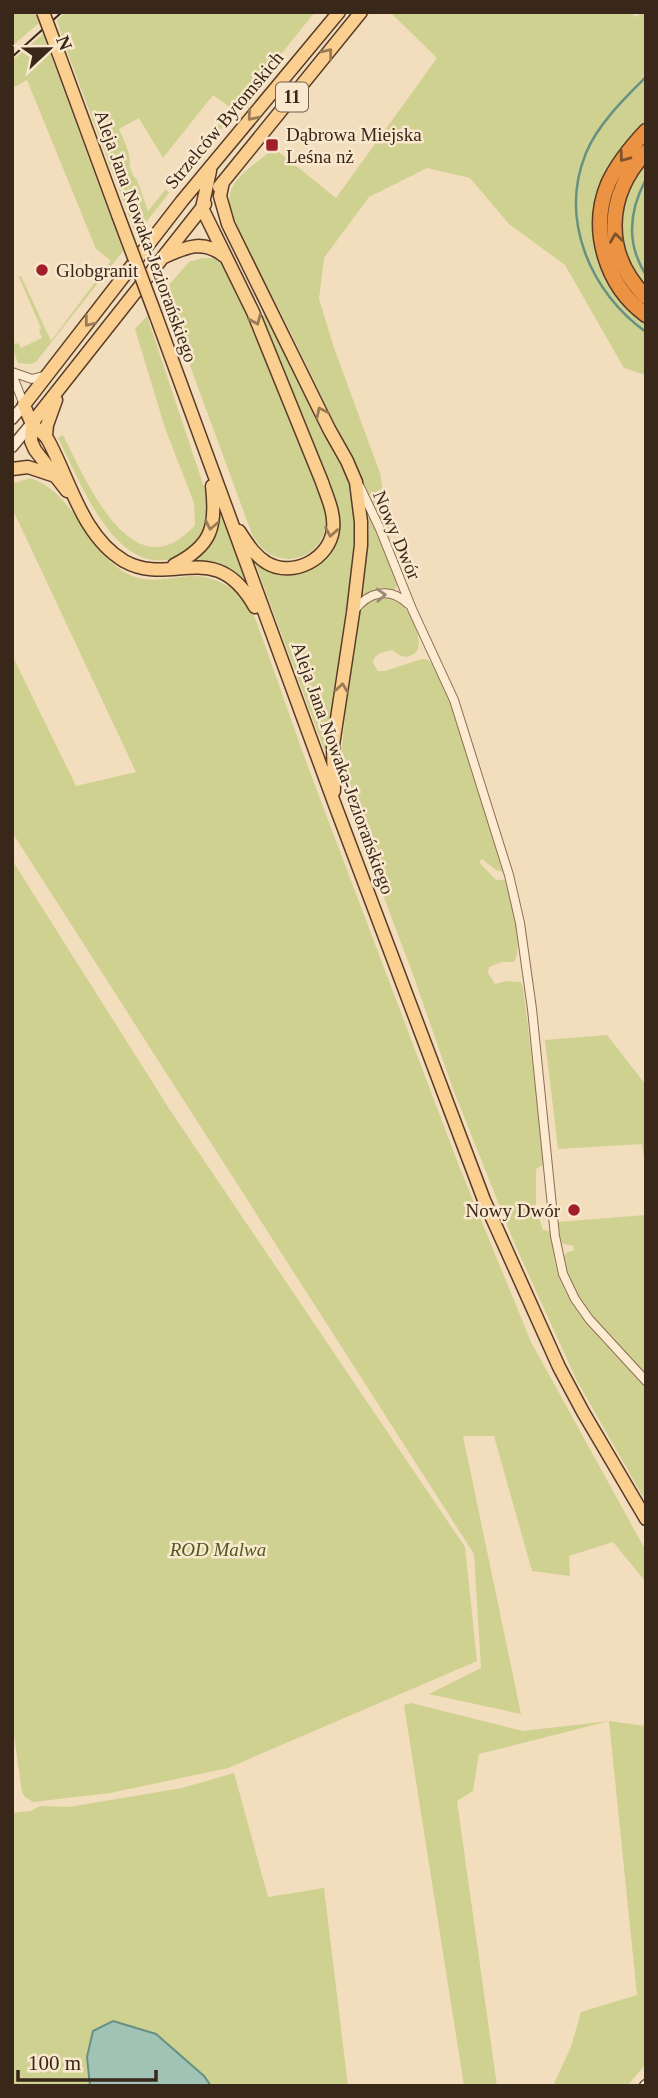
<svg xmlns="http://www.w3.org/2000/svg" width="658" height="2098" viewBox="0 0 658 2098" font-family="'Times New Roman',serif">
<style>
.green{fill:#cfd190}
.water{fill:#a1c3b6;stroke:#679183;stroke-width:2}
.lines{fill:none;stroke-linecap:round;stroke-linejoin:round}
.stream{stroke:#679183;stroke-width:2.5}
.street-casing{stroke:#8c6d54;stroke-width:10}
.secondary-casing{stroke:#6d4e38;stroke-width:13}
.primary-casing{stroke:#593b29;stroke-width:15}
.highway-casing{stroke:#593b29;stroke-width:17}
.street{stroke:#fcebd1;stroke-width:8}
.secondary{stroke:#fcebd1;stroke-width:10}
.primary{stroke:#facf90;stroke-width:12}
.highway{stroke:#eb9243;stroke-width:14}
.tram{stroke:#39271a;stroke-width:2}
.primary-bridge-casing{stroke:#593b29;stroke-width:15;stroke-linecap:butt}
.primary-bridge{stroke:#facf90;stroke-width:12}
.oneway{stroke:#9a7b55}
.oneway2{stroke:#80522a}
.oneway3{stroke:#9a8976}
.poi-dot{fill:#a11e2b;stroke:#f9e8cd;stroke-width:2.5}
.labels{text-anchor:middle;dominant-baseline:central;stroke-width:5;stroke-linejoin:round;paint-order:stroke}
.shield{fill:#f9e8cd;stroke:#736150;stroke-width:2}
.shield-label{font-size:18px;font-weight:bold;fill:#39271a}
.street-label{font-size:19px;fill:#39271a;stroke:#f9e8cd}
.poi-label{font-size:19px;fill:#39271a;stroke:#f9e8cd;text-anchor:start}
.park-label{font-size:19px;font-style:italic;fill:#4f581f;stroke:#f9e8cd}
</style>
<rect width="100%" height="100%" fill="#f2ddbd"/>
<path class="green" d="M12 12H36L39 23 12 46Z
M66 12H315L173 188 170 185 231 108 213 95 163 158 139 118 119 129C122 137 128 147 129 156 131 164 128 171 137 180L148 211 166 189 169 193 136 235 65 46 57 20Z
M390 12H632L634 17 646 12V123L627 143 595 235 639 318 646 322V375L624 368 565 265 509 224 470 178 427 168 369 197 324 258 319 299 334 348 380 473 391 539 287 325 234 224 236 222C215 183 249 171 274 148L336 198 437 58Z
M43 34 123 251 36 362 30 364 18 363 12 346V338L15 344 18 343 21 348 42 338 39 330 41 328 19 277 21 276 51 341 111 261 96 249 27 80 12 88V61Z
M646 162V288C615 248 611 202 646 162Z
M203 258H218L228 269 324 503C325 510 328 518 326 525 322 553 293 568 268 553 262 549 258 542 253 537L163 292 189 262Z
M267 314 347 478 355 509 353 557 327 750 324 749 255 563 292 573 336 533 259 317Z
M147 316 210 505C208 528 203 546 180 556 116 583 80 480 58 438L63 435C86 480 133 595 195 525L194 503 165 428 135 329Z
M30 478C74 492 86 548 124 572 146 585 167 578 191 576 211 575 236 587 248 604 251 609 254 617 257 623L308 767 459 1166 531 1342 646 1551V1582L613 1542 569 1556 570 1576 532 1571 494 1436H463L521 1714 429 1694 481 1668 474 1554 12 832V655L76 786 136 772 12 508V484Z
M222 510 250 586C230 569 218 565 192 561 210 547 217 533 222 510Z
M368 512 398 585 394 590 377 589 363 597 369 530Z
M384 596C389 597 395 598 399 602 410 610 429 648 412 655 404 659 399 655 392 650L380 653 374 658 373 663 378 671H385L422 659 428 660 433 665C466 730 483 803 503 872L496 870 482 859 479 862 496 880H505C510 900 524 945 514 962H502L489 967 488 973 495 984 506 981 521 982 523 988 543 1148V1165L536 1169V1208L543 1230 550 1231C552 1245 554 1260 558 1274 573 1318 615 1353 646 1387V1502L577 1381 516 1247 453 1089 411 969 345 794 340 763 356 616 368 600Z
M12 860 170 1110 465 1547 477 1661 228 1768 110 1793 33 1802 25 1797 22 1792 12 1721Z
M607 1035 646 1085V1173L642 1144 558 1149 545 1040Z
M646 1215V1374C616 1341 572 1304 563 1258L566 1253 574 1250V1246L561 1243 558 1222Z
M411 1703 523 1731 609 1721 646 1726V2064L627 2086H553L571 2047 581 2012 637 1995 609 1721 479 1754 473 1791 457 1801 497 2086H464L404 1705Z
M234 1773 268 1897 324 1888 348 2086H12V1813L31 1811 40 1806 69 1807 182 1788Z"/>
<path class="water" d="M113 2021 156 2034 204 2076 211 2086H90L87 2057 93 2031Z"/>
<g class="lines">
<path class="stream" d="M646 77C624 99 598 124 586 153 559 219 590 292 646 332
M646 179C629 211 626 244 646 275"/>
<defs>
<path id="street" d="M12 372 32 379 47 375
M12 374 24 405
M360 487 380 529 412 609 454 700 509 875 520 923 532 1009 555 1236 563 1274 575 1299 589 1319 646 1381
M354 611C368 592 390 586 408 604"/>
<path id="secondary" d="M12 419 24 405
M12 447 32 423
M645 2086 646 2085"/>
<path id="primary" d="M58 52 118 215
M210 171 202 208 253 312 322 482C327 497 335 513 333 529 330 559 293 578 267 563 254 555 247 543 239 531
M223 182 220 196 228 224 329 429 347 461 356 482 361 522V545L353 613 333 745 334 791
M219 187 361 12
M164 257C186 247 203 239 224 256
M156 316 335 805 484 1200 559 1367 583 1412 646 1519
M32 423 205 204
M32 423 31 441 35 450 67 491
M46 436 47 425 56 400
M12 469 28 467 52 475
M174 565C211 546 217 528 212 486
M255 607C215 536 172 588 124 561 82 536 70 480 48 440 44 433 38 430 33 425 29 419 27 412 24 405L182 201 339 12"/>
<path id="highway" d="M646 131C631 147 617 164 608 184 589 230 606 286 646 315
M646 152C605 196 603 254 646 297"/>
</defs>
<use href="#street" class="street-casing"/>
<use href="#secondary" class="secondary-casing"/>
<use href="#primary" class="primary-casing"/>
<use href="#highway" class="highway-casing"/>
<use href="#street" class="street"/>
<use href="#secondary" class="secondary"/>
<use href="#primary" class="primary"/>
<use href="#highway" class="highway"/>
<path class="tram" d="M12 57 62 12"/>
<defs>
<path id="primary-bridge" d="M43 12 58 52
M118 215 156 316"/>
</defs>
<use href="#primary-bridge" class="primary-bridge-casing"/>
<use href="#primary-bridge" class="primary-bridge"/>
</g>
<defs><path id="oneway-chevron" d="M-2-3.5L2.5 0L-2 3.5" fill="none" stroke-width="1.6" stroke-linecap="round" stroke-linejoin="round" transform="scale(1.75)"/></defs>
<g class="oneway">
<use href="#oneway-chevron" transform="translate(328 53) rotate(-51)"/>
<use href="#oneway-chevron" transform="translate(252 116) rotate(130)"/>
<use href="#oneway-chevron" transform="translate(256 320) rotate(67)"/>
<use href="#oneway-chevron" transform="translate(89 322) rotate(128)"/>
<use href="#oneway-chevron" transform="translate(321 412) rotate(-116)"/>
<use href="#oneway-chevron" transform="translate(211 525) rotate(101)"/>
<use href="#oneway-chevron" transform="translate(331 532) rotate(100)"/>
<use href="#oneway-chevron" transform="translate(342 688) rotate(-82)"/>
</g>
<g class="oneway2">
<use href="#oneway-chevron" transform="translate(624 157) rotate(127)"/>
<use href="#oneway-chevron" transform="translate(616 238) rotate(-98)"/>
</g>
<use class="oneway3" href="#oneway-chevron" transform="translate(381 595) rotate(-3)"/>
<g class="poi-dot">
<rect x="265" y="138" width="14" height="14" rx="3.5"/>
<circle cx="42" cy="270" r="7"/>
<circle cx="574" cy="1210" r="7"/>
</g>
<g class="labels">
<rect class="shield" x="276" y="82.5" width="32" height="29" rx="5"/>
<g class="shield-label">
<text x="292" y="97">11</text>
</g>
<g class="street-label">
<text transform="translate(224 120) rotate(-50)">Strzelców Bytomskich</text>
<text transform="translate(146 236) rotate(70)">Aleja Jana Nowaka-Jeziorańskiego</text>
<text transform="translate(397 535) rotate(67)">Nowy Dwór</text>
<text transform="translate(343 768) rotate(70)">Aleja Jana Nowaka-Jeziorańskiego</text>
</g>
<g class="poi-label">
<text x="286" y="134">Dąbrowa Miejska<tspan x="286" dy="22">Leśna nż</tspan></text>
<text x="56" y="270">Globgranit</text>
<text x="560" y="1210" text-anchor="end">Nowy Dwór</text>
</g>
<g class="park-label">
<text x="218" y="1549">ROD Malwa</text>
</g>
</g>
<rect width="658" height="2098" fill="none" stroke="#39271a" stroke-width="28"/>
<g transform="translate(49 49) rotate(68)" stroke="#f9e8cd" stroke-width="5" paint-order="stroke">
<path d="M0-5L12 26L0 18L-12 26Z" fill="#39271a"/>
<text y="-10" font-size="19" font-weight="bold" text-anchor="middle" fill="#39271a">N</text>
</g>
<path d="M18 2070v10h138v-10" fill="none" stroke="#39271a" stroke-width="3.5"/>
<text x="28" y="2070" font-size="21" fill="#39271a" stroke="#f9e8cd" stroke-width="5" paint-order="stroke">100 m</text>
</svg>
